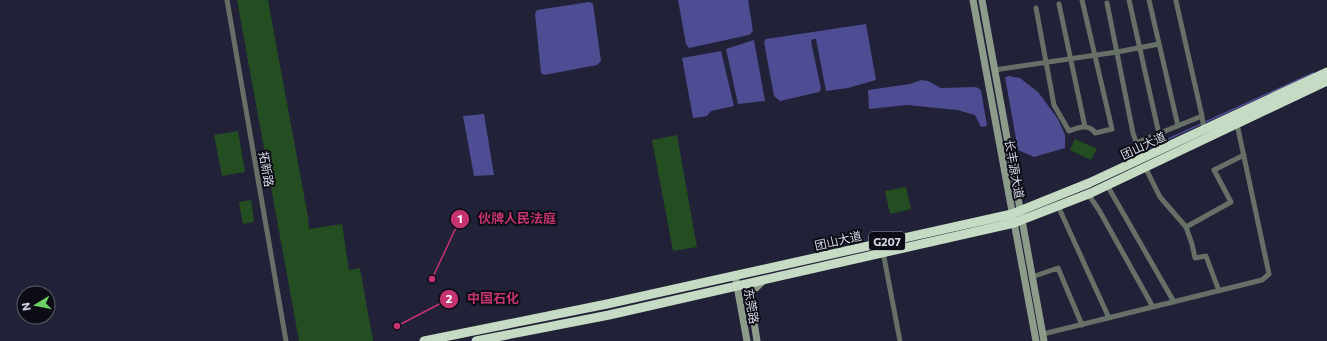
<svg xmlns="http://www.w3.org/2000/svg" width="1327" height="341" viewBox="0 0 1327 341" font-family="Commissioner,'Noto Sans SC',sans-serif">
<style>
.green{fill:#244d21}
.water{fill:#4e4c92}
.lines{fill:none;stroke-linecap:round;stroke-linejoin:round}
.stream{stroke:#4e4c92;stroke-width:1.5}
.street{stroke:#677066;stroke-width:5}
.secondary{stroke:#8d9b8b;stroke-width:7}
.highway{stroke:#c5dbc3;stroke-width:9}
.labels{text-anchor:middle;dominant-baseline:central;stroke-width:4;stroke-linejoin:round;paint-order:stroke}
.shield{fill:#0c0c16;stroke:#9999a7;stroke-width:1}
.shield-label{font-size:11px;font-weight:bold;fill:#d5d6e5}
.street-label{font-size:12px;fill:#d5d6e5;stroke:#0c0c16}
.leader{fill:none;stroke:#c53470;stroke-width:1.5}
.callout-dot{fill:#c53470;stroke:#0c0c16;stroke-width:1.5}
.mark-label{font-size:12px;text-anchor:middle;font-weight:bold;fill:#fff}
.callout-label{font-size:13px;text-anchor:middle;font-weight:bold;fill:#c53470;stroke:#0c0c16;stroke-width:4;stroke-linejoin:round;paint-order:stroke}
</style>
<rect width="100%" height="100%" fill="#212137"/>
<path class="green" d="M237 0H268L308 217 309 229 342 224 349 270 360 268 373 341H299Z
M238 131 245 172 222 176 214 135Z
M677 135 697 247 673 251 652 140Z
M1075 139 1097 149 1091 160 1070 150Z
M906 187 911 209 890 214 885 191Z
M251 200 254 222 243 224 239 202Z"/>
<path class="water" d="M678 0H748L753 31 749 35 689 48 686 44Z
M589 2 593 4 601 61 597 65 544 75 541 73 535 14 537 10Z
M866 24 876 80 848 88 826 91 816 39H813L811 41 821 89 819 92 780 101 774 96 764 42 766 39Z
M754 40 765 101 738 104 726 49Z
M721 51 734 106 711 111 707 116 693 118 682 58Z
M1009 76 1020 78 1038 92 1058 119 1065 135V148L1034 157 1018 150 1005 77Z
M921 80 928 81 941 88 976 87 981 90 987 126 981 127 975 115 957 110 907 105 869 109 868 90 910 84Z
M484 114 494 175 474 176 463 116Z"/>
<g class="lines">
<path class="stream" d="M1144 150 1313 73"/>
<path class="street" d="M227 0 286 341
M1129 0 1159 134
M1149 0 1178 126
M1107 3 1133 133 1142 159
M1059 4 1085 127
M1036 8 1054 105 1069 131C1077 128 1089 123 1095 133L1112 129 1082 0
M994 70 1117 52 1159 44
M1202 116 1204 130
M1136 143 1202 116 1176 1
M1145 167 1160 197 1186 227 1192 244 1195 258 1206 256 1219 291
M1107 185 1174 302
M1088 194 1099 210 1153 307
M1058 206 1109 318
M1186 227 1231 202 1214 170 1244 155
M883 252 900 341
M1032 277 1058 268 1082 325
M1043 334 1262 280 1269 274 1237 124"/>
<path class="secondary" d="M973 0 1036 341
M982 0 1044 341
M735 275 747 341
M757 341 752 309V292L764 280"/>
<path class="highway" d="M424 341 607 304 1012 214 1089 183 1327 72
M476 341 609 315 1014 223 1091 193 1327 81"/>
</g>
<g class="labels">
<rect class="shield" x="869" y="232" width="36" height="18" rx="3"/>
<g class="shield-label">
<text x="887" y="241">G207</text>
</g>
<g class="street-label">
<text transform="translate(1143 145) rotate(-25)">团山大道</text>
<text transform="translate(267 169) rotate(80)">拓新路</text>
<text transform="translate(1015 169) rotate(80)">长丰源大道</text>
<text transform="translate(838 240) rotate(-13)">团山大道</text>
<text transform="translate(752 306) rotate(80)">东莞路</text>
</g>
</g>
<path class="leader" d="M432 279L460 219M397 326L449 299"/>
<g class="callout-dot">
<circle cx="432" cy="279" r="4"/>
<circle cx="397" cy="326" r="4"/>
<circle cx="460" cy="219" r="10"/>
<circle cx="449" cy="299" r="10"/>
</g>
<g class="mark-label">
<text x="460" y="223">1</text>
<text x="449" y="303">2</text>
</g>
<g class="callout-label">
<text x="517" y="223">伙牌人民法庭</text>
<text x="493" y="303">中国石化</text>
</g>
<g transform="translate(36 305) rotate(260)"><circle r="19" fill="#0c0c16" stroke="#5c5d69"/>
<path d="M0-3L7 15L0 10L-7 15Z" fill="#6bd363"/>
<text y="-6" font-size="11" font-weight="bold" text-anchor="middle" fill="#d5d6e5">N</text>
</g>
</svg>
